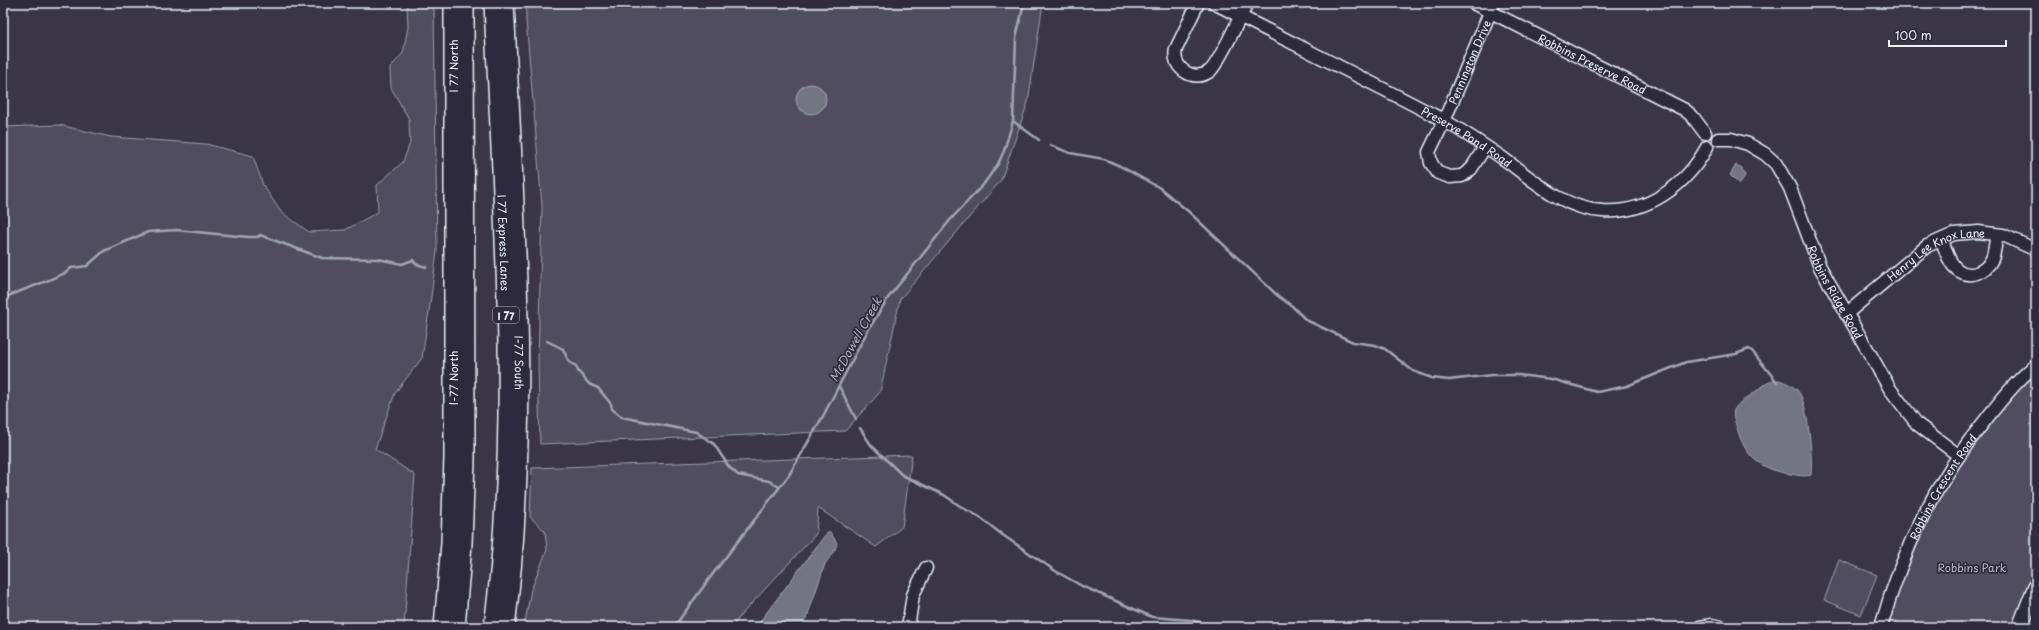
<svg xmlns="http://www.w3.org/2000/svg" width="2039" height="630" viewBox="0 0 2039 630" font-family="'Playpen Sans',sans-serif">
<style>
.green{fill:#504e5f;stroke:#9ca0ac}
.water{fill:#737482;stroke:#a2a6b1}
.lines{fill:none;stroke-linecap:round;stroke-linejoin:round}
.stream{stroke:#a2a6b1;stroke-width:2.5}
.minor-casing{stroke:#e8f1f8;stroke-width:15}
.major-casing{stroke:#e8f1f8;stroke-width:18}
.highway-casing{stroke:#e8f1f8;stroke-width:20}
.minor{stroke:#2f2a3d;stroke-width:12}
.major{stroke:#2f2a3d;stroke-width:15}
.highway{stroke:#2f2a3d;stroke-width:17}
.labels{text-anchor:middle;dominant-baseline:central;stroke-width:3.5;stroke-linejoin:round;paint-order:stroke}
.shield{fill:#2f2a3d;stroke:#b0b5c0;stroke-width:1}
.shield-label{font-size:10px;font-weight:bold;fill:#e8f1f8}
.street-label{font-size:11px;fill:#e8f1f8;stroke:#2f2a3d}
.park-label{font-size:11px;fill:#b3b8c2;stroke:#2f2a3d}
.water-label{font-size:12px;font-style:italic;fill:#aeb2bd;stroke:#2f2a3d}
</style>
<rect width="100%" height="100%" fill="#3a3648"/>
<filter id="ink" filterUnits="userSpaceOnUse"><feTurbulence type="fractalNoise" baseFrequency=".025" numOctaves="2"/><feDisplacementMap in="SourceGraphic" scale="8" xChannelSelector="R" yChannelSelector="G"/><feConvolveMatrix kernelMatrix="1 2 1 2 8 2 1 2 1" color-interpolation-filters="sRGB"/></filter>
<g filter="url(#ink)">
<path class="green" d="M407 3H434L437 251 430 304 422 358 395 393 375 449 415 475 404 627H3V127L59 125 111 137 206 144 253 156 263 185 281 212 309 232 345 230 378 212 377 185 403 162 410 143 409 119 391 88 390 68 403 53 408 27Z
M526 3H1043L1028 102 1001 180 900 299 880 392 845 431 540 444 538 364 542 206 526 20Z
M2036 372V565L2013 627H1886C1905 552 1944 483 1991 422 2004 405 2019 384 2036 372Z
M912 455 902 527 876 547 818 508 816 534 741 615 732 627H524L531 590 547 550 545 531 530 517 532 468Z
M1839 560 1877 575 1861 615 1824 600Z"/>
<path class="water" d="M796 99a15 15 0 1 1 30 0a15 15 0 1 1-30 0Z
M1736 165 1742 168 1745 176 1739 184 1730 175Z
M1779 380C1785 382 1794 386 1798 391 1808 402 1813 460 1811 475 1802 477 1798 475 1790 474 1760 469 1745 457 1737 428 1735 422 1732 415 1734 410 1738 402 1749 397 1755 392 1763 386 1769 380 1779 380Z
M830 532 837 543C835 553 830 556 825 564L807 617 799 627H758V624L826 534Z"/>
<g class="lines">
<path class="stream" d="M1013 121 1039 140
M1050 145 1070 153 1104 159 1120 166 1160 188 1189 212 1278 296 1292 306 1306 320 1353 342 1375 345 1385 349 1413 371 1432 378 1449 380 1492 375H1519L1551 379 1597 392 1627 386 1686 362 1736 354 1749 349 1752 351 1777 382
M3 298 49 280 67 272 71 268 87 266 104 251 148 232 176 230 248 237H258L260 235 322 258 378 259 402 264 413 260 416 264 426 267
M547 341 563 349 569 362 576 366 578 371 589 384 598 388 611 404 612 409 622 417 696 432 714 444 729 467 738 475 769 481 779 487
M839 386 856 419
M860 428 871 445 902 475 944 495 963 508 978 516 1004 536 1057 572 1082 586 1152 617 1190 620 1224 627
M674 627 712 575 789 475 822 418 867 332 888 298 951 219 983 185 998 164 1004 151 1013 121 1016 38 1024 3"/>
<defs>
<g id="minor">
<path d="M1198 3 1176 49C1174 58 1177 66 1184 71 1192 77 1202 77 1210 71 1219 63 1240 17 1247 3"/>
<path id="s1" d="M1214 3C1290 42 1367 80 1443 120 1464 132 1485 146 1504 159 1533 180 1564 209 1602 211 1647 214 1686 186 1707 147"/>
<path id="s2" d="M1473 3 1685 110 1692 116 1705 133"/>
<path id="s3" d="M1718 139H1731L1748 144 1765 154 1776 164 1790 188 1820 267 1890 389 1917 424 1958 455"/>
<path id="s4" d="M1485 147 1471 169 1462 176 1450 177 1438 173 1431 163 1429 152 1444 121 1494 3"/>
<path d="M1942 240C1945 249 1949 264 1958 270 1970 279 1986 272 1992 259 1995 252 1995 242 1997 235"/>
<path id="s5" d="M1846 314 1927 246 1954 234 1978 232 2003 235 2036 250"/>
<path d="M908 627 913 595 926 568"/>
<path d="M1700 627 1712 625 1722 627"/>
<path id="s6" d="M1881 627C1903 548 1935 482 1987 418 2002 399 2017 380 2036 365"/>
</g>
<path id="major" d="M2020 627 2036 586"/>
<g id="highway">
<path id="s7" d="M493 3C502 210 520 420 493 627"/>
<path id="s8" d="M505 3C515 210 532 420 506 627"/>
<path d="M443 627 450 543 453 458V3"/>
<path d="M456 627 463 544 466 459 465 3"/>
</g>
</defs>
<use href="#minor" class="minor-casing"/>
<use href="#major" class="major-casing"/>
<use href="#highway" class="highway-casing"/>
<use href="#minor" class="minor"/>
<use href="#major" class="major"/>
<use href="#highway" class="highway"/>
</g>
</g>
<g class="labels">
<rect class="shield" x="493" y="307" width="26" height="16" rx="3"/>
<g class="shield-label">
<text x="506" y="315">I 77</text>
</g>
<g class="street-label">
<text stroke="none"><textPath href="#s4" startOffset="184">Pennington Drive</textPath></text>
<text stroke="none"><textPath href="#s2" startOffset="134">Robbins Preserve Road</textPath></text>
<text transform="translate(453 66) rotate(-90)">I 77 North</text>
<text stroke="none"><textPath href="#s1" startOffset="286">Preserve Pond Road</textPath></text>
<text stroke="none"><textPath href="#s7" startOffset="240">I 77 Express Lanes</textPath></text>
<text stroke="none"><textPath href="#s5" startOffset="111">Henry Lee Knox Lane</textPath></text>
<text stroke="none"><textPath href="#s3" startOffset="207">Robbins Ridge Road</textPath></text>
<text stroke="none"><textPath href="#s8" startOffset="360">I-77 South</textPath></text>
<text transform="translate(453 378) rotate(-90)">I-77 North</text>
<text stroke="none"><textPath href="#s6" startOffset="154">Robbins Crescent Road</textPath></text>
</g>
<g class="park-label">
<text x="1972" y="567">Robbins Park</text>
</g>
<g class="water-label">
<text transform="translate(855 339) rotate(-61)">McDowell Creek</text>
</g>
</g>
<rect width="2039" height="630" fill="none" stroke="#2f2a3d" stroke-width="16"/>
<rect x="8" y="8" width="2023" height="614" fill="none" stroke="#e8f1f8" stroke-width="1.5" filter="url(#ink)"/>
<path d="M1889 40v6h117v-6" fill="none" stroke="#e8f1f8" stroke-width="2"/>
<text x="1895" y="40" font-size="12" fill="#e8f1f8" stroke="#2f2a3d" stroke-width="3" paint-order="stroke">100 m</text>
</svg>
